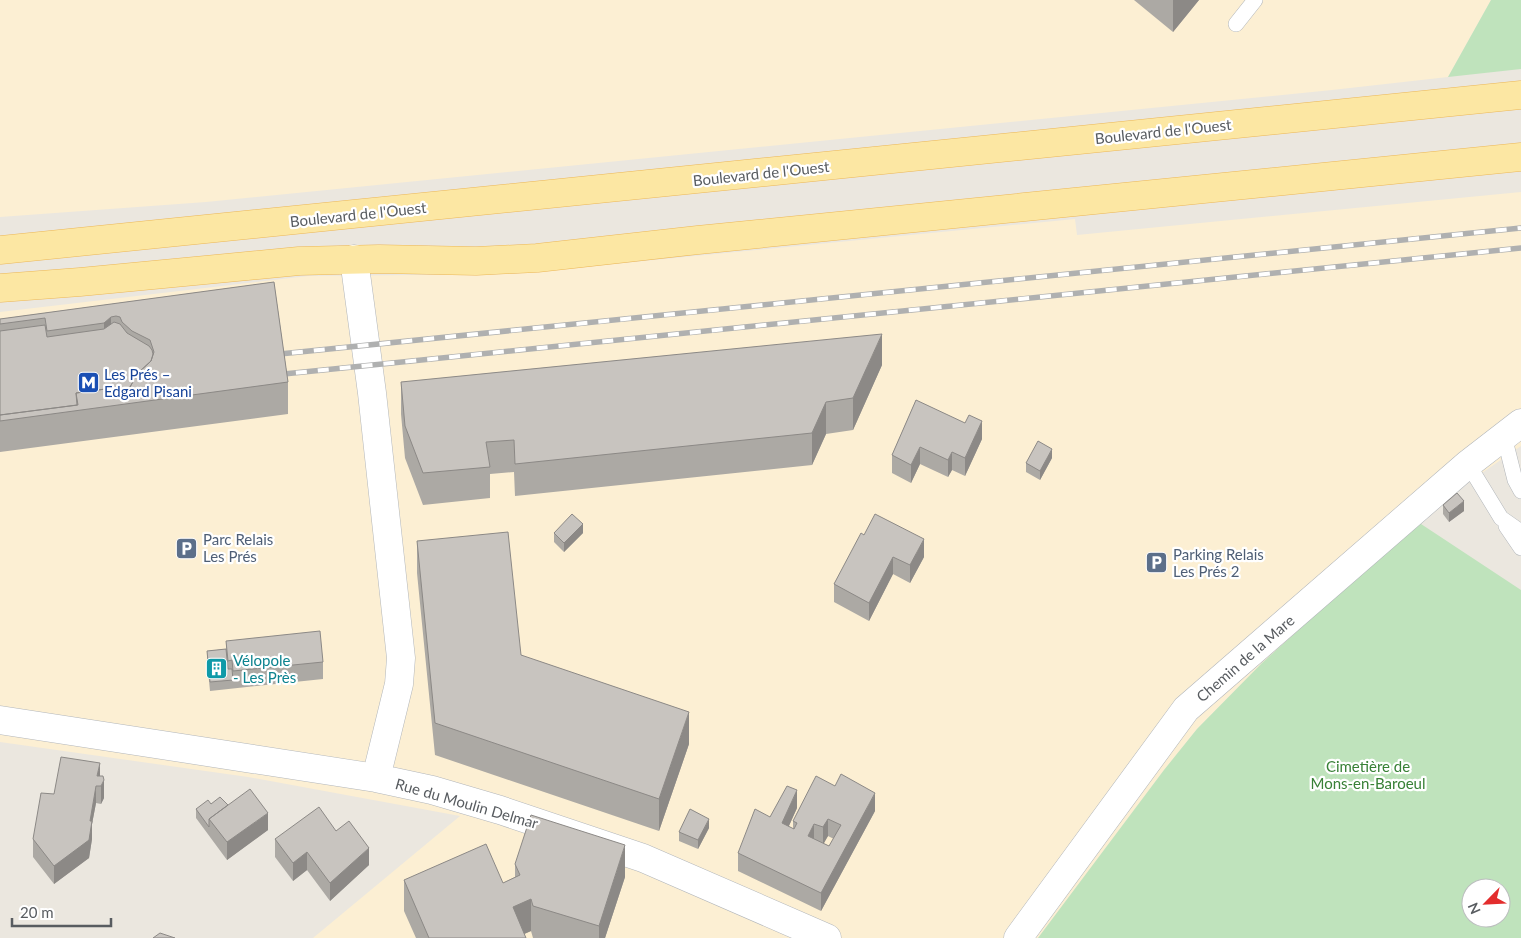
<svg xmlns="http://www.w3.org/2000/svg" width="1521" height="938" viewBox="0 0 1521 938" font-family="Lato,sans-serif">
<style>
.commercial{fill:#fcefd3}
.green{fill:#bfe3bc;fill-rule:evenodd}
.lines{fill:none;stroke-linecap:round;stroke-linejoin:round}
.lane-casing{stroke:#b2b6ba;stroke-width:16}
.street-casing{stroke:#b2b6ba;stroke-width:29}
.primary-casing{stroke:#ecb757;stroke-width:29}
.lane{stroke:#fff;stroke-width:15}
.street{stroke:#fff;stroke-width:28}
.primary{stroke:#fce7a3;stroke-width:28}
.rail-casing{stroke:#afb0b0;stroke-width:5.5}
.rail{stroke:#fff;stroke-width:4;stroke-dasharray:11;stroke-linecap:butt}
.wall{fill:#aca9a4;fill-rule:evenodd}
.shaded-wall{fill:#8c8986}
.building{fill:#c8c4bf;stroke:#8c8986;fill-rule:evenodd}
.labels{text-anchor:middle;dominant-baseline:central;stroke-width:4.5;stroke-linejoin:round;paint-order:stroke}
.street-label{font-size:15px;fill:#585c60;stroke:#fff}
.transit-label{font-size:15px;fill:#164399;stroke:#fff;text-anchor:start}
.service-label{font-size:15px;fill:#4e5e75;stroke:#fff;text-anchor:start}
.culture-label{font-size:15px;fill:#0d838f;stroke:#fff;text-anchor:start}
.park-label{font-size:15px;fill:#388136;stroke:#fff}
</style>
<rect width="100%" height="100%" fill="#ebe7df"/>
<path class="commercial" d="M0 0H1491L1448 77 1332 90 206 202 0 217Z
M1521 192V446L1437 504 1262 663 1197 729 1164 770 1038 938H313L460 816 248 777 0 742V312L308 276 510 274 1075 219 1077 235Z"/>
<path class="green" d="M1491 0H1521V69L1448 77Z
M1418 522 1521 590V938H1038L1164 770 1197 729 1262 663ZM1471 888H1501V918H1471Z"/>
<g class="lines">
<defs>
<path id="lane" d="M1236 24 1255 0
M1504 436 1515 480 1521 491
M1468 464 1501 518 1521 532
M1506 526 1521 548"/>
<path id="street" d="M354 259 372 393 401 658 399 684 376 778
M0 720 376 778 432 790 500 810 643 858 827 938
M1018 938 1186 709 1468 464 1521 423"/>
<path id="primary" d="M0 250 1521 95
M0 288 80 282 299 261 379 259 476 261 537 258 698 240 1521 157"/>
</defs>
<use href="#lane" class="lane-casing"/>
<use href="#street" class="street-casing"/>
<use href="#primary" class="primary-casing"/>
<use href="#lane" class="lane"/>
<use href="#street" class="street"/>
<use href="#primary" class="primary"/>
<defs>
<path id="rail" d="M270 355 1521 228
M274 375 1521 248"/>
</defs>
<use href="#rail" class="rail-casing"/>
<use href="#rail" class="rail"/>
</g>
<path class="wall" d="M1134 0H1199L1173 32Z
M274 282 288 382V414L0 452V319Z
M882 365 853 430 826 434 812 465 515 496 514 472 490 474V498L423 505 405 458 401 414V382Z
M916 400 982 439 965 476 952 470 948 477 920 464 911 483 892 473V455Z
M1052 458 1040 480 1026 472V463Z
M1443 505 1464 511 1449 522 1443 514Z
M554 533H583L564 552 554 542Z
M864 535 924 557 910 583 893 574 869 621 834 602V584Z
M417 541 521 655 689 744 659 831 435 755 417 573Z
M226 641 323 662V679L210 691 207 660V651L226 649Z
M100 776 104 798 101 804 96 803 92 824V839L89 858 54 884 33 857V839L54 794Z
M211 804 268 830 227 860 196 818V809Z
M797 808 789 826 793 829V821L875 811 821 911 738 871V853L770 817ZM828 836 834 839 829 846 823 843Z
M709 828 698 849 679 841V832Z
M336 831 369 865 330 901 307 870 293 881 275 857V839Z
M515 864 625 877 605 938H533L531 931 524 934 526 938H416L404 911V880L503 883 515 877Z"/>
<path class="shaded-wall" d="M1173 0H1199L1173 32Z
M111 317V348L104 355V323Z
M882 334V365L853 430V398Z
M826 402V434L812 465V433Z
M982 421V439L965 476V458Z
M920 447V464L911 483V465Z
M1052 449V458L1040 480V471Z
M952 452V470L948 477V460Z
M1464 501V511L1449 522V513Z
M583 524V533L564 552V543Z
M924 539V557L910 583V565Z
M893 557V574L869 621V603Z
M689 712V744L659 831V799Z
M100 763V781L97 776Z
M104 780V798L101 804V786Z
M96 786V803L92 824V839L89 858 54 884V866L90 821Z
M797 790V808L782 841V823Z
M875 793V811L821 911V893Z
M268 813V830L227 860V842Z
M709 819V828L698 849V840Z
M828 819V836L823 845V827Z
M814 824V842L808 836Z
M625 845V877L605 938H599V926Z
M369 848V865L330 901V883Z
M307 852V870L293 881V863Z
M531 899V931L515 938 503 905Z"/>
<path class="building" d="M274 282 288 382 0 421V415L78 405 76 393 113 388 119 392H126L130 387 138 373 151 361 154 352 150 340 132 331 122 322 120 317 116 316 111 317 104 323 47 331 45 318 0 324V319Z
M114 322 120 324 127 333 149 346 152 350 153 354 151 361 138 373 130 387 126 392H119L113 388 76 393 77 405 0 415V331L45 325 47 337 104 329Z
M882 334 853 398 826 402 812 433 515 464 514 440 486 442 490 467 423 473 405 426 401 382Z
M916 400 965 423 969 415 982 421 965 458 952 452 948 460 920 447 911 465 892 455Z
M1038 441 1052 449 1040 471 1026 463Z
M1457 493 1464 501 1449 513 1443 505Z
M572 514 583 524 564 543 554 533Z
M875 514 924 539 910 565 893 557 869 603 834 584 861 533 864 535Z
M508 532 521 655 689 712 659 799 435 723 417 541Z
M320 631 323 662 233 671 232 660 228 661 226 641Z
M226 649 228 669H232L233 680 210 682 207 651Z
M61 757 100 763 97 776H103L104 780 101 786H96L90 821H92L89 840 54 866 33 839 41 793 54 794Z
M841 774 875 793 821 893 738 853 755 809 770 817 787 786 797 790 782 823 794 829 797 823 793 821 816 776 835 786ZM828 819 841 825 829 846 808 836 814 824 823 827Z
M250 789 268 813 227 842 209 819Z
M220 797 228 805 209 819V827L196 809 208 800 211 804Z
M319 807 336 831 349 821 369 848 330 883 307 852 293 863 275 839Z
M690 809 709 819 698 840 679 832Z
M531 815 625 845 599 926 533 906 531 899 513 907 526 938H429L404 880 486 844 503 883 520 875 515 864Z
M160 933 175 938H153Z"/>
<defs>
<symbol id="metro-square" viewBox="-11 -11 22 22"><rect x="-9" y="-9" width="18" height="18" rx="4" fill="#1a4fb4" stroke="#fff"/><path d="M-5.5 5V-5H-3L0 0L3-5H5.5V5H3V-.5L0 4L-3-.5V5Z" fill="#fff"/></symbol>
<symbol id="parking-square" viewBox="-11 -11 22 22"><rect x="-9" y="-9" width="18" height="18" rx="4" fill="#5c6f8a" stroke="#fff"/><path d="M-3.5-5.5H1a3.5 3.5 0 0 1 0 7H-1V5.5H-3.5ZM-1-3.4V-.6H.8a1.4 1.4 0 0 0 0-2.8Z" fill="#fff"/></symbol>
<symbol id="building-square" viewBox="-11 -11 22 22"><rect x="-9" y="-9" width="18" height="18" rx="4" fill="#0f9aa8" stroke="#fff"/><path d="M-4-6H4V6H1V3H-1V6H-4ZM-2.5-4.3h1.7v1.8h-1.7ZM.8-4.3h1.7v1.8H.8ZM-2.5-1h1.7V.8h-1.7ZM.8-1h1.7V.8H.8Z" fill="#fff"/></symbol>
</defs>
<g fill-rule="evenodd">
<use href="#metro-square" x="76" y="370" width="25" height="25"/>
<use href="#parking-square" x="174" y="536" width="25" height="25"/>
<use href="#parking-square" x="1144" y="550" width="25" height="25"/>
<use href="#building-square" x="204" y="656" width="25" height="25"/>
</g>
<g class="labels">
<g class="street-label">
<text transform="translate(1163 131) rotate(-6)">Boulevard de l'Ouest</text>
<text transform="translate(761 173) rotate(-6)">Boulevard de l'Ouest</text>
<text transform="translate(358 214) rotate(-6)">Boulevard de l'Ouest</text>
<text transform="translate(1245 658) rotate(-41)">Chemin de la Mare</text>
<text transform="translate(467 803) rotate(16)">Rue du Moulin Delmar</text>
</g>
<g class="transit-label">
<text x="104" y="374">Les Prés –<tspan x="104" dy="17">Edgard Pisani</tspan></text>
</g>
<g class="service-label">
<text x="203" y="539">Parc Relais<tspan x="203" dy="17">Les Prés</tspan></text>
<text x="1173" y="554">Parking Relais<tspan x="1173" dy="17">Les Prés 2</tspan></text>
</g>
<g class="culture-label">
<text x="233" y="660">Vélopole<tspan x="233" dy="17">- Les Près</tspan></text>
</g>
<g class="park-label">
<text x="1368" y="766">Cimetière de<tspan x="1368" dy="17">Mons-en-Baroeul</tspan></text>
</g>
</g>
<g transform="translate(1486 903) rotate(246)"><circle r="24" fill="#ffffff" stroke="#bcbebf"/>
<path d="M0-4L9 19L0 12L-9 19Z" fill="#e32d2d"/>
<text y="-8" font-size="14" font-weight="bold" text-anchor="middle" fill="#585c60">N</text>
</g>
<path d="M12 918v8h99v-8" fill="none" stroke="#585c60" stroke-width="2.5"/>
<text x="20" y="918" font-size="15" fill="#585c60" stroke="#ffffff" stroke-width="4" paint-order="stroke">20 m</text>
</svg>
